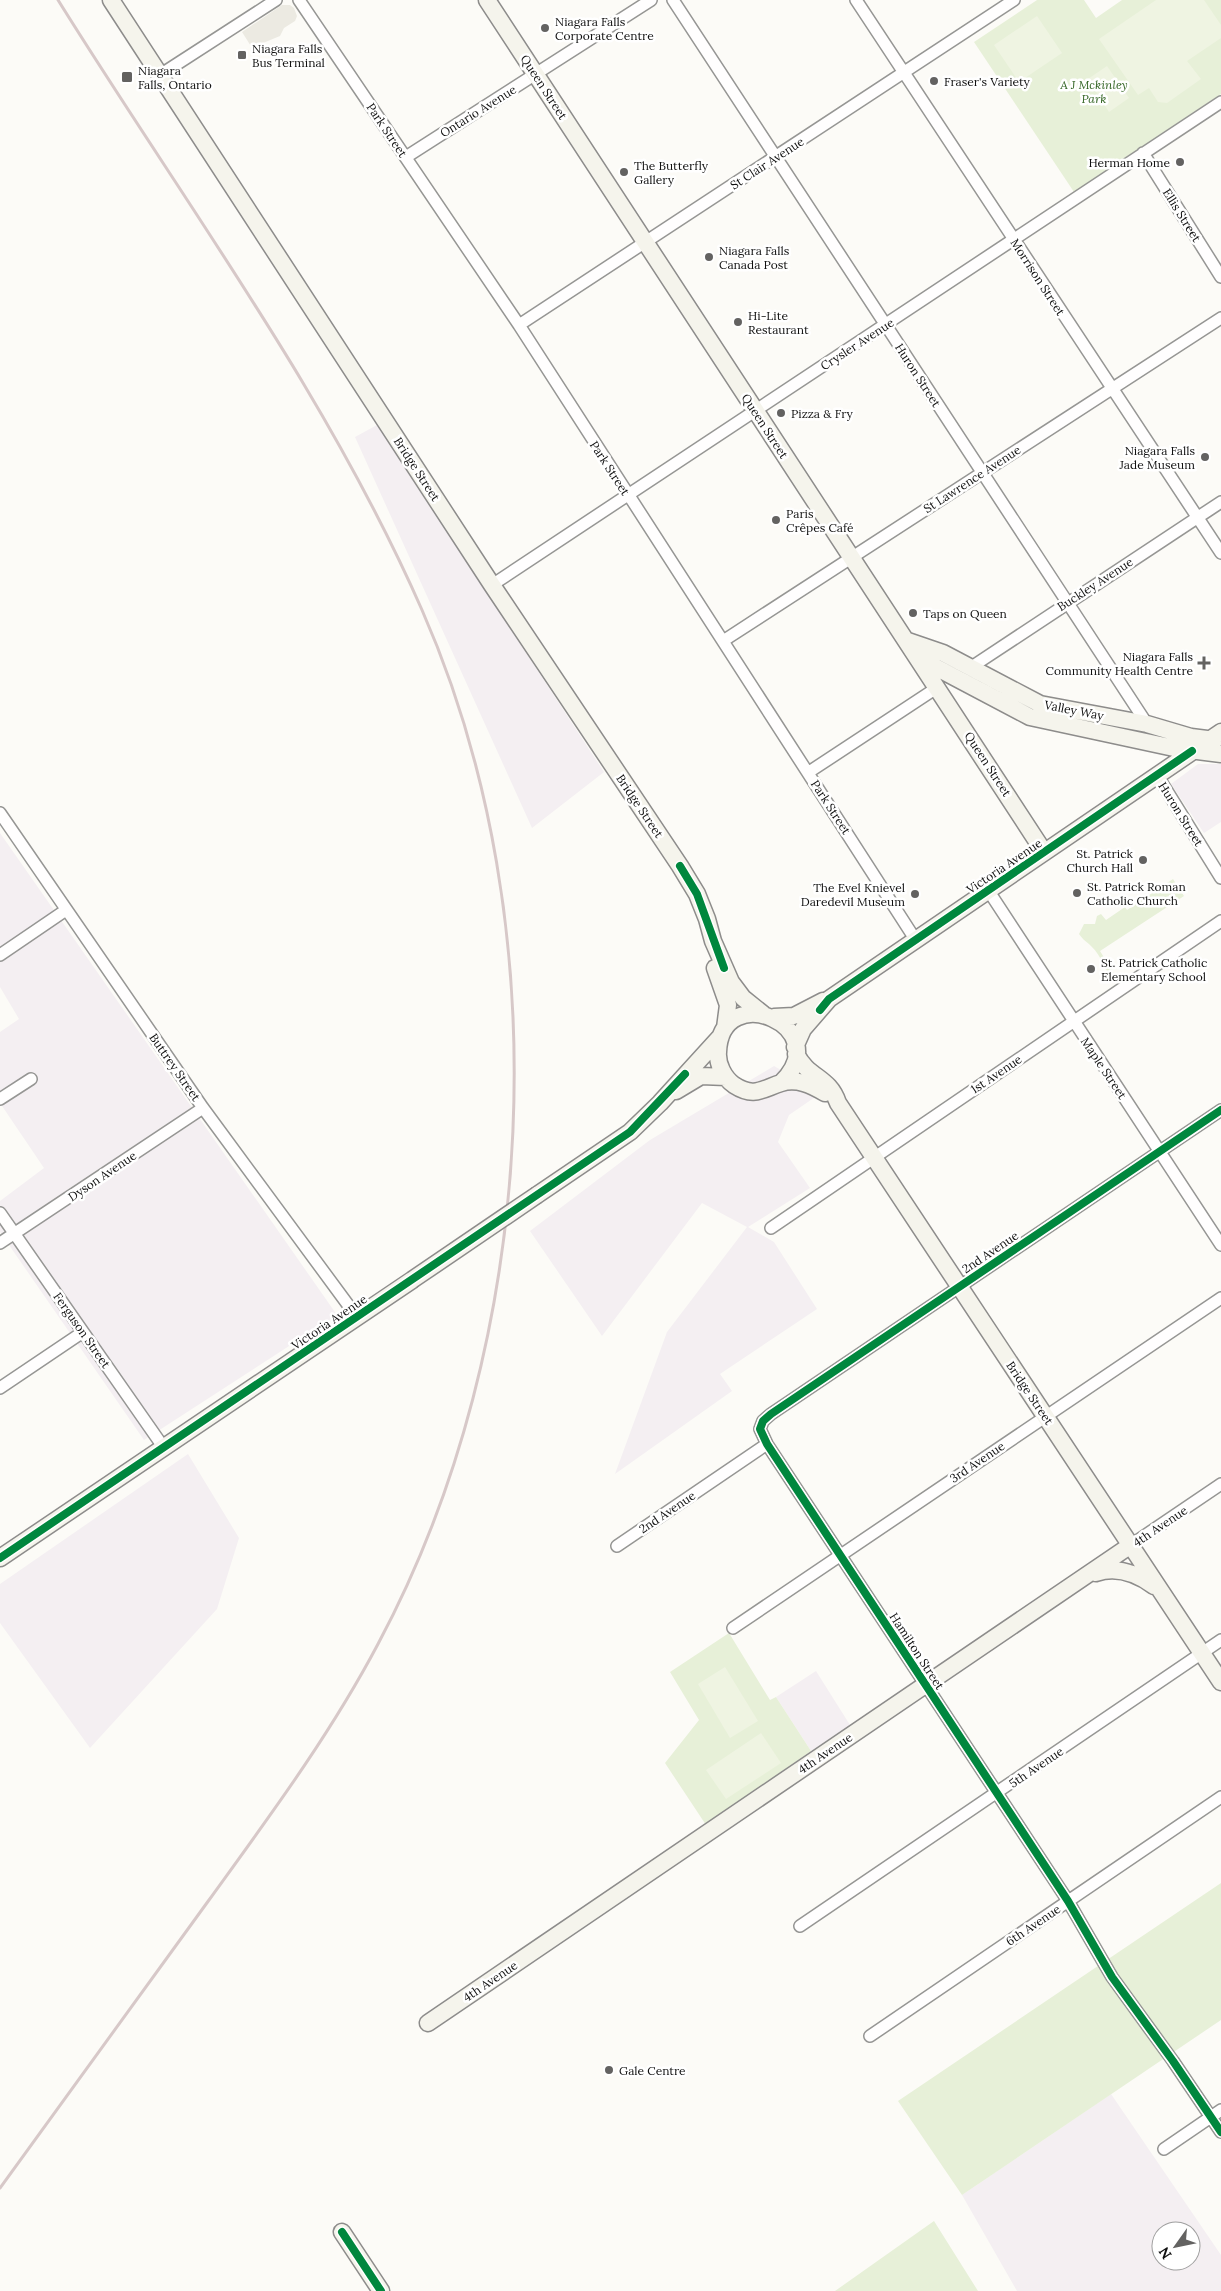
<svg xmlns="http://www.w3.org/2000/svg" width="1221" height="2291" viewBox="0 0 1221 2291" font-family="Lora,serif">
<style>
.industrial{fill:#f4eff2;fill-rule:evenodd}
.green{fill:#e7f0d8}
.pitch{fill:#eff4e2}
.plaza{fill:#eceae2}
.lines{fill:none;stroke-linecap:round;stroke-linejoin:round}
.street-casing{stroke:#969694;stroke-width:14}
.secondary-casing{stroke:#8d8c8b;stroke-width:19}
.street{stroke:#fffefe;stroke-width:11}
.secondary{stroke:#f5f4ec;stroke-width:16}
.rail{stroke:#d7c8c8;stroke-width:3}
.secondary-bridge-casing{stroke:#8d8c8b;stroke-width:19;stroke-linecap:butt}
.secondary-bridge{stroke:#f5f4ec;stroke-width:16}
.cycleway-casing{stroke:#fff;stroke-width:11}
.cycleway{stroke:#00873e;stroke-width:8}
.poi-dot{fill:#636261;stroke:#fff;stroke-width:2}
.labels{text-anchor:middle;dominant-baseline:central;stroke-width:5;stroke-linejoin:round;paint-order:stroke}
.poi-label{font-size:12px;fill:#101010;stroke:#fff;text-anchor:start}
.park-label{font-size:12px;font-style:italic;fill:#336524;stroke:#fff}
.street-label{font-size:12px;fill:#101010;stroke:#fff}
</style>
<rect width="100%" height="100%" fill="#fcfbf7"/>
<path class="industrial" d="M377 425 604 772 532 828 355 437Z
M1198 764H1221V822L1204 833 1171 784Z
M0 833 337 1315 144 1440 0 1232V1201L44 1168 0 1103V1032L19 1019 0 987Z
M774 1066 821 1093 789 1115 778 1142 810 1188 748 1227 774 1242 817 1309 720 1374 732 1391 615 1474 667 1332 747 1227 702 1203 602 1336 530 1231 650 1140Z
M188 1454 239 1538 217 1609 90 1748 0 1623V1584Z
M816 1671 850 1725 811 1751 776 1697Z
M1111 2094 1221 2255V2291H1017L962 2195ZM1161 2231H1191V2261H1161Z"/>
<path class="green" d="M1037 0H1084L1096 18 1122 0H1221V94L1074 192 974 42Z
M1173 879 1184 896 1100 951 1118 980 1113 983C1106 972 1102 956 1091 946 1087 942 1083 940 1079 934L1084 924H1095L1097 916 1101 914 1106 920 1125 907 1127 910Z
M729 1633 770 1700 776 1697 811 1751 706 1825 665 1763 699 1720 670 1672Z
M1221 1883V2020L962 2195 898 2101Z
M934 2221 978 2291H835Z"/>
<path class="pitch" d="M1156 0H1204L1221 25V38L1187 61 1201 79 1167 103 1158 102 1149 88 1138 95 1099 39Z
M1037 16 1062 53 1019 82 994 45Z
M1107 66 1129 98 1109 112 1088 79Z
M725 1667 758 1721 730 1738 698 1684Z
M761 1733 781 1763 726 1799 706 1770Z"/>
<path class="plaza" d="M282 5H290L294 8 297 16 295 21 284 28 280 36 263 43 258 50 254 51 242 32Z"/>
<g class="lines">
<defs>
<path id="street" d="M299 0 519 325 915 939
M673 0 1147 724
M856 0 1221 553
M160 75 276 0
M1143 153 1221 277
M406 157 651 0
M519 325 1014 0
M492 585 1221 102
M723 641 1221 318
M970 668 1221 502
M809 772 938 687
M1157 775 1221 878
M0 813 203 1108 357 1317
M988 890 1221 1245
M0 955 66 910
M0 1099 31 1079
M1221 1110 771 1414 763 1421 760 1429 767 1444 1068 1901 1112 1977 1173 2061 1221 2132
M0 1213 164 1448
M771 1228 1221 921
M0 1243 203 1108
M0 1388 83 1332
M1131 1545 1221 1484
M617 1546 767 1444
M733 1628 1221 1298
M800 1926 1221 1640
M870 2036 1221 1797
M1164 2149 1221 2110"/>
<path id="secondary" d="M111 0 492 585 680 866 697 894 707 919 713 941 731 982 743 998 763 1014
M487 0 1044 852
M908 641 943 653 1040 704 1147 724 1191 737 1215 740
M922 660 1030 717 1174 748 1221 754
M715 968 728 1005 725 1028
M774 1017 794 1016 823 1001
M795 1047 803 1029 829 999 1221 732
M796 1054C809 1079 829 1076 838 1103L1221 1682
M781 1083C839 1027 721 977 718 1052 717 1064 724 1078 734 1085 754 1098 762 1089 781 1083 797 1078 811 1085 825 1093
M676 1091 701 1076 726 1077
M537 1195 630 1132 660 1103 721 1036
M0 1558 412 1280
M1096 1573C1117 1566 1136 1573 1154 1586
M428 2023 1131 1545
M342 2232 381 2291"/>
</defs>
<use href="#street" class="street-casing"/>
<use href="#secondary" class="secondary-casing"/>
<use href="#street" class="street"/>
<use href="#secondary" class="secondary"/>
<path class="rail" d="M0 2188C69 2092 139 1996 209 1900 269 1817 330 1735 378 1644 540 1341 561 926 422 610 327 393 183 201 58 0"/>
<defs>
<path id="secondary-bridge" d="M412 1280 537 1195"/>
</defs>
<use href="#secondary-bridge" class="secondary-bridge-casing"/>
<use href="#secondary-bridge" class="secondary-bridge"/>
<defs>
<path id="cycleway" d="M680 866 697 894 724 968
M820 1010 829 999 1192 751
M1221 1110 771 1414 763 1421 760 1429 767 1444 1068 1901 1112 1977 1173 2061 1221 2132
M0 1558 630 1132 685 1074
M342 2232 381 2291"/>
</defs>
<use href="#cycleway" class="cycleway-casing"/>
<use href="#cycleway" class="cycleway"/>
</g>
<g class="poi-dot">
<circle cx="545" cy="28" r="5"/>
<rect x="237" y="50" width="10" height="10" rx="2.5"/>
<rect x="121" y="71" width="12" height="12" rx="2.5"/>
<circle cx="934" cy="81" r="5"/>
<circle cx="1180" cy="162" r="5"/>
<circle cx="624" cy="172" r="5"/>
<circle cx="709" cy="257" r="5"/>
<circle cx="738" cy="322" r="5"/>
<circle cx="781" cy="413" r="5"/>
<circle cx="1205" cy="457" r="5"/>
<circle cx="776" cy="520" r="5"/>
<circle cx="913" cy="613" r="5"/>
<path d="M1201.5 655.5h5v5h5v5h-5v5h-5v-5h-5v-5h5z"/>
<circle cx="1143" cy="860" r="5"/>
<circle cx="1077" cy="893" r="5"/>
<circle cx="915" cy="894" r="5"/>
<circle cx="1091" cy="969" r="5"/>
<circle cx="609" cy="2070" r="5"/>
</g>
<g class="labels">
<g class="poi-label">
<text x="555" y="21">Niagara Falls<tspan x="555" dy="14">Corporate Centre</tspan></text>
<text x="252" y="48">Niagara Falls<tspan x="252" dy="14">Bus Terminal</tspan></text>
<text x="138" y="70">Niagara<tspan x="138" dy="14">Falls, Ontario</tspan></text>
<text x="944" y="81">Fraser's Variety</text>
<text x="1170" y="162" text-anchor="end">Herman Home</text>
<text x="634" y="165">The Butterfly<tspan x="634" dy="14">Gallery</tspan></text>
<text x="719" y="250">Niagara Falls<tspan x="719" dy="14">Canada Post</tspan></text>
<text x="748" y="315">Hi-Lite<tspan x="748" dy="14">Restaurant</tspan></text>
<text x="791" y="413">Pizza &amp; Fry</text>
<text x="1195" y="450" text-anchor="end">Niagara Falls<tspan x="1195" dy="14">Jade Museum</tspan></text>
<text x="786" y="513">Paris<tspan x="786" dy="14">Crêpes Café</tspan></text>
<text x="923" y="613">Taps on Queen</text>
<text x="1193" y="656" text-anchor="end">Niagara Falls<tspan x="1193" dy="14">Community Health Centre</tspan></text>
<text x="1133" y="853" text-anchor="end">St. Patrick<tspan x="1133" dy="14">Church Hall</tspan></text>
<text x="1087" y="886">St. Patrick Roman<tspan x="1087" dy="14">Catholic Church</tspan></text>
<text x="905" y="887" text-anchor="end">The Evel Knievel<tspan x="905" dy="14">Daredevil Museum</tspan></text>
<text x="1101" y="962">St. Patrick Catholic<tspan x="1101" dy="14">Elementary School</tspan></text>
<text x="619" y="2070">Gale Centre</text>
</g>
<g class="park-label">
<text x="1094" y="84">A J Mckinley<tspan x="1094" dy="14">Park</tspan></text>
</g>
<g class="street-label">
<text transform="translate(544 87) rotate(57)">Queen Street</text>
<text transform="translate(478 111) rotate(-32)">Ontario Avenue</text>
<text transform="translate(387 130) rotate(56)">Park Street</text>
<text transform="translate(767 163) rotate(-33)">St Clair Avenue</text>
<text transform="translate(1182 215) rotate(58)">Ellis Street</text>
<text transform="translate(1038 277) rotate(57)">Morrison Street</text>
<text transform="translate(857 344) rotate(-33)">Crysler Avenue</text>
<text transform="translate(918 375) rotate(57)">Huron Street</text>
<text transform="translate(765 426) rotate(57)">Queen Street</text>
<text transform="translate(610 468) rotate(57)">Park Street</text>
<text transform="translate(417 469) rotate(57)">Bridge Street</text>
<text transform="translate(972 479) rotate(-33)">St Lawrence Avenue</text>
<text transform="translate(1095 584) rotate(-33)">Buckley Avenue</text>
<text transform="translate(1074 710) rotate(11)">Valley Way</text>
<text transform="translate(988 764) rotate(57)">Queen Street</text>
<text transform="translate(640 806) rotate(56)">Bridge Street</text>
<text transform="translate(831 807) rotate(57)">Park Street</text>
<text transform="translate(1181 814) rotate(58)">Huron Street</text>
<text transform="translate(1004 866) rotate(-34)">Victoria Avenue</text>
<text transform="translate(175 1067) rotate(55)">Buttrey Street</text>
<text transform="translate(1104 1068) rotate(56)">Maple Street</text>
<text transform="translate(996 1074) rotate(-34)">1st Avenue</text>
<text transform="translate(102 1176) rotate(-34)">Dyson Avenue</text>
<text transform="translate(990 1252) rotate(-34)">2nd Avenue</text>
<text transform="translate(329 1322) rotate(-34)">Victoria Avenue</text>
<text transform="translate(82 1330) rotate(55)">Ferguson Street</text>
<text transform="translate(1030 1393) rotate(56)">Bridge Street</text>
<text transform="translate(977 1462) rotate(-34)">3rd Avenue</text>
<text transform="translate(667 1512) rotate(-34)">2nd Avenue</text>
<text transform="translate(1160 1526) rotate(-34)">4th Avenue</text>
<text transform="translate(917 1651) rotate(57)">Hamilton Street</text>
<text transform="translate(825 1753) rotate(-34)">4th Avenue</text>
<text transform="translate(1036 1767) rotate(-34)">5th Avenue</text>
<text transform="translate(1033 1925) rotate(-34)">6th Avenue</text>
<text transform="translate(490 1981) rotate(-34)">4th Avenue</text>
</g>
</g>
<g transform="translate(1176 2246) rotate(237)"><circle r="24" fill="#ffffff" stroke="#9f9f9f"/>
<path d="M0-4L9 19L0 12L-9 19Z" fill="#636261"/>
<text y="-8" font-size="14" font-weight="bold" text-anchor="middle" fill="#101010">N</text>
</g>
</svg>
